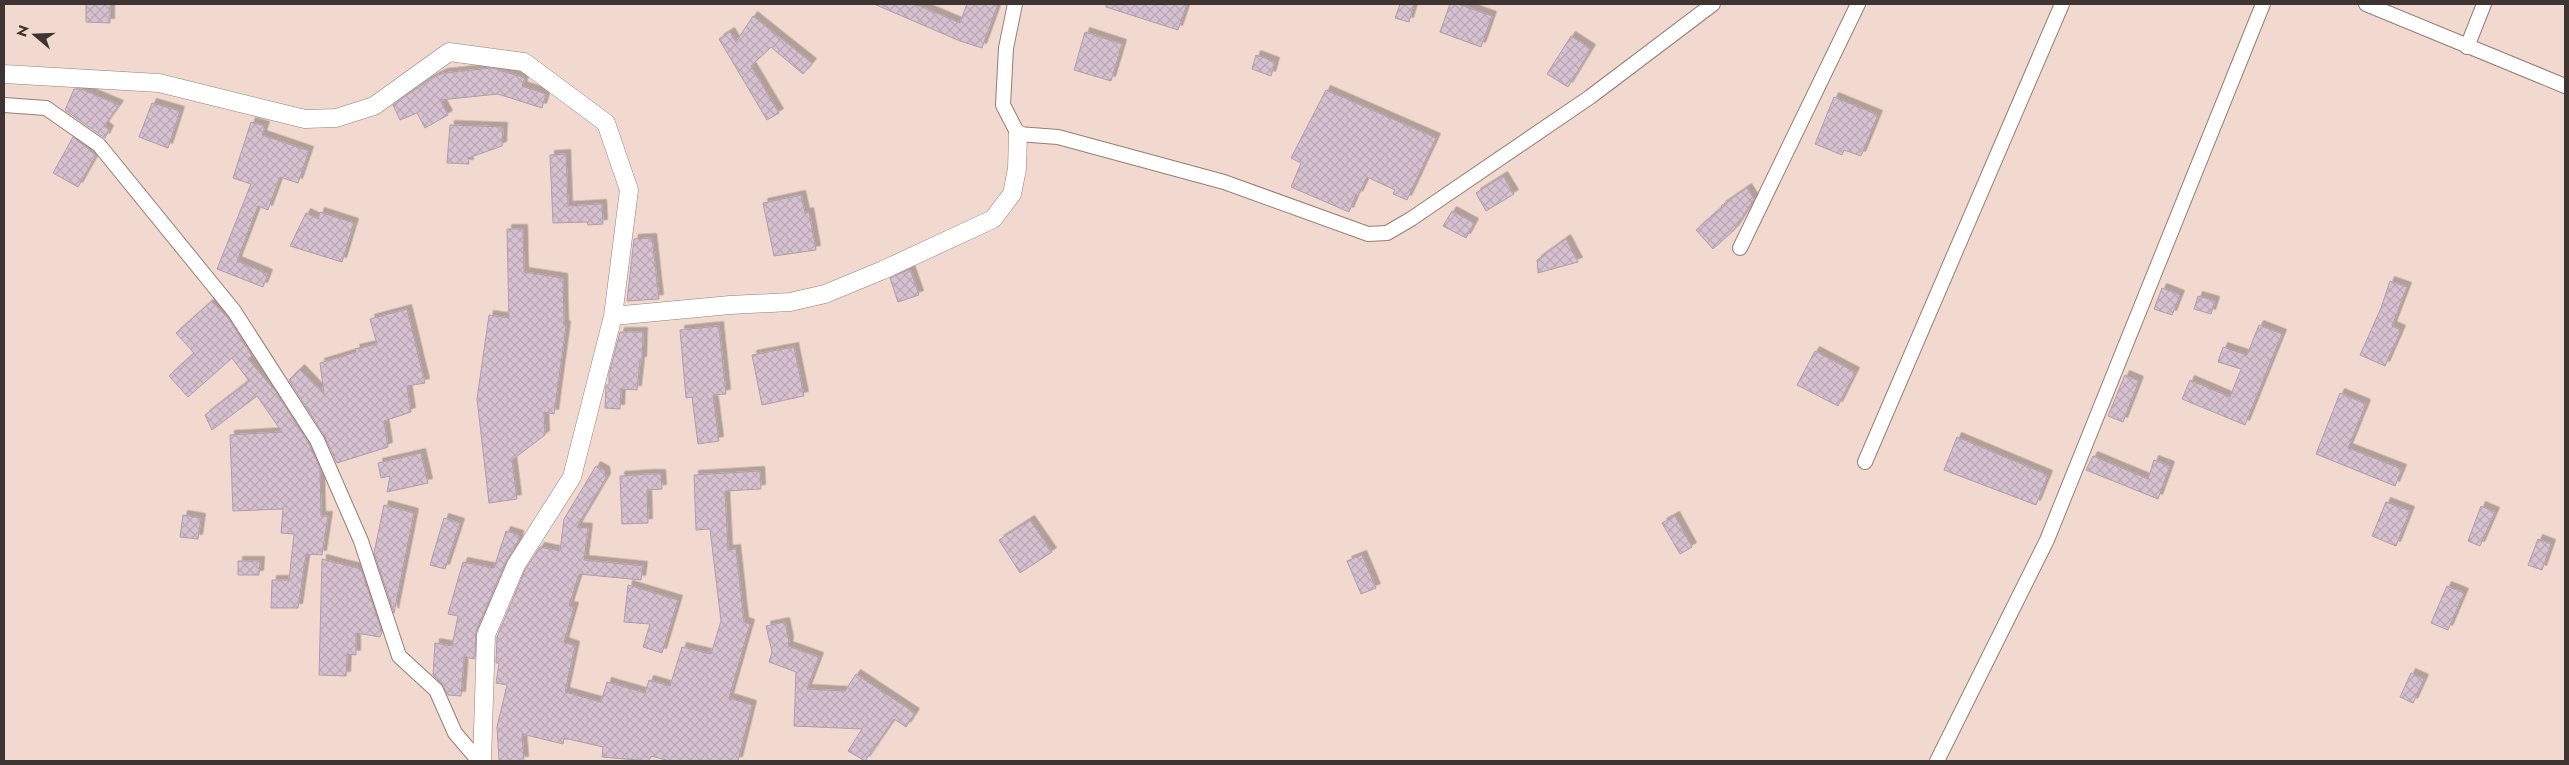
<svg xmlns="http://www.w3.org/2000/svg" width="2569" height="765" viewBox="0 0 2569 765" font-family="Jost,sans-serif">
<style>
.building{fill:url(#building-cross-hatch);stroke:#b19cab;filter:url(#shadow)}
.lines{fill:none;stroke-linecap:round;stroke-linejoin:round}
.minor-casing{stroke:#957e75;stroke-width:16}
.tertiary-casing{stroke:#957e75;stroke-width:19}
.minor{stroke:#fff;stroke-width:14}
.tertiary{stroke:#fff;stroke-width:18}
</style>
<defs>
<pattern id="building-cross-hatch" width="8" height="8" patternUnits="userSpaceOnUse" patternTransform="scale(1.25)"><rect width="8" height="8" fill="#d6c1d0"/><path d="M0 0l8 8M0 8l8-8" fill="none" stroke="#b9a6b3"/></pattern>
<filter id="shadow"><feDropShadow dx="4.5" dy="-4.5" stdDeviation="0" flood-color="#0004"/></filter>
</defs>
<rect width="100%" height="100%" fill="#f2d9cf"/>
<path class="building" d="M86 4H110V23L86 22Z
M874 4H915L960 23 967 4H998L982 48 960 41Z
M1106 4H1187L1178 30 1106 7Z
M1400 4H1414L1409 22 1395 18Z
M1450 4H1458L1492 16 1481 47 1440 32Z
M753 16 812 63 803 74 771 47 751 66 779 113 767 120 719 39 730 32 736 42Z
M1085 32 1122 44 1111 81 1074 70Z
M1571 36 1591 49 1568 87 1547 74Z
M1256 55 1275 62 1271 76 1252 69Z
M492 68 525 78 522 86 546 94 542 108 498 94 440 100 448 115 425 128 417 113 400 120 393 105 429 80 443 73Z
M74 89H81L119 105 104 126 109 130 105 138 65 110Z
M1326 90 1436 138 1407 200 1393 194 1395 190 1367 177 1358 196 1356 195 1349 212 1291 187 1301 163 1291 158Z
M1834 97 1878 115 1861 156 1844 150 1842 155 1815 144Z
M152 103 180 111 168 148 139 137Z
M251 122 265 126 262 135 309 151 298 183 280 177 268 210 258 206 237 261 268 274 263 287 217 269 251 184 233 178Z
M450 125 503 127 502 146 468 158 469 164 447 163Z
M73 137 96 155 78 187 53 173Z
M566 154 568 206 602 204 603 224 588 225 587 222 553 223 550 155Z
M1503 176 1514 194 1486 211 1476 193Z
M1747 188 1754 199 1734 230 1713 249 1696 230 1722 207 1721 206Z
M801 195 805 213 809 212 816 250 774 256 763 203Z
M1452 211 1474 223 1466 238 1443 226Z
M320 212 354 223 342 262 290 246 306 213 318 219Z
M507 229H523L524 272 563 278 564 325 566 326 554 414 544 412 545 435 512 460 517 499 489 503 477 399 489 315 509 318Z
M652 238 659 299 627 301 634 239Z
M1566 239 1578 262 1538 273 1537 260Z
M910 269 919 295 898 302 890 278Z
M2390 281 2407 287 2392 326 2401 330 2385 366 2360 355 2381 308Z
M2162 288 2180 295 2172 315 2154 309Z
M2198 296 2215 301 2211 314 2194 309Z
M212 301 227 316 252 356 248 359 276 392 309 444 320 468 321 516H328L322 555 306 554 298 608H271L272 580H289L294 534 281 533 283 509 233 511 230 435 282 432 257 396 212 430 205 415 249 381 232 358 188 397 169 376 194 353 176 333Z
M407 309 425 383 407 386 411 412 384 421 388 447 337 463 324 435 289 380 300 369 324 394 320 363 356 352 355 349 377 344 370 319Z
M2259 325 2282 334 2245 425 2182 399 2190 380 2230 397 2241 369 2218 362 2223 347 2247 355Z
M719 326 726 394 713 395 719 441 698 444 692 397 686 398 680 330Z
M620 332H643L642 361H640L637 390 621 389 620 409 605 408 606 385H609V374Z
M794 347 804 396 762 405 752 355Z
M1815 351 1855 372 1838 406 1797 385Z
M2125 375 2139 381 2123 422 2108 416Z
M2340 393 2366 404 2348 448 2402 469 2395 486 2316 454Z
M1957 437 2048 475 2036 505 1944 470Z
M421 453 428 483 387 492 390 476 381 478 378 463Z
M2093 456 2148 479 2154 460 2170 466 2158 499 2086 470Z
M596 466 605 471 606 478 577 527 588 528 584 560 643 566 641 580 579 574 569 606 574 607 564 642 575 646 565 692 601 702 607 682 645 693 649 680 670 686 682 647 711 654 721 621 710 529 696 530 694 475 760 471 761 489 725 491 728 550 736 549 744 622 750 624 729 698 752 705 738 761H670L651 756 649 761 602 757 603 747 564 738 563 744 522 734 524 761H499L497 727 507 685 496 683 499 663H496L497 637 525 570 540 547 560 551 564 519Z
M650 474H661L662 489 647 490 648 523 622 524 620 476Z
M2386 502 2410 511 2396 546 2372 536Z
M384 505 414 513 394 613 374 553Z
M2481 506 2495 512 2480 546 2468 541Z
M183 515 201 518 198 539 180 537Z
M1675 516 1692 547 1680 554 1662 523Z
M444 518 460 523 445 569 430 565Z
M1030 520 1052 552 1020 573 999 540Z
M506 531 519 535 518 542 506 561 476 631 475 659 464 657 461 696 448 695 442 684 433 675 435 643 452 646 458 616 448 614 463 562 494 568Z
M2538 539 2551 544 2542 570 2528 565Z
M1362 555 1376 588 1361 594 1347 561Z
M322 559 361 569 382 632 380 637 356 633V655L347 654 346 676 319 675Z
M238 561H260L259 575H238Z
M628 585 678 600 662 653 643 647 650 624 624 622Z
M2447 586 2464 593 2448 630 2431 623Z
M785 622 789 641 788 646 819 657 807 689 845 691 856 674 915 713 906 727 894 719 865 761 848 751 862 729 794 726 796 672 769 662 772 652 766 626Z
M2411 673 2424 679 2413 703 2400 697Z"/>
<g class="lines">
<defs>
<path id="minor" d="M1015 4 1006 48 1003 105 1018 134 1058 137 1224 182 1368 234 1387 233 1411 219 1590 97 1713 4
M2366 4 2565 86
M2467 47 2484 4
M4 105 46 108 99 145 234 311 317 440 361 541 399 656 436 690 455 733 479 761
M1740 248 1858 4
M1865 462 2062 4
M1937 761 2047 540 2263 4"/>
<path id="tertiary" d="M4 74 159 83 305 119 336 118 374 106 449 52 524 62 606 123 629 190 613 316
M482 761 486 635 516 565 572 477 613 316 730 305 790 302 825 294 883 270 993 219 1012 194 1017 169 1018 134"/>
</defs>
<use href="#minor" class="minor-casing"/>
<use href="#tertiary" class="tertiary-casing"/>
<use href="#minor" class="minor"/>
<use href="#tertiary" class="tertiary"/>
</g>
<rect width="2569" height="765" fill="none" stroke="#3e3431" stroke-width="10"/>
<g transform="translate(35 35) rotate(289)" stroke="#f2d9cf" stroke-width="4" paint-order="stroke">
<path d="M0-4L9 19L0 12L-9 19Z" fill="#3e3431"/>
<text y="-8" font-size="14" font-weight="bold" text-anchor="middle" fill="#3e3431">N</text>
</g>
</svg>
